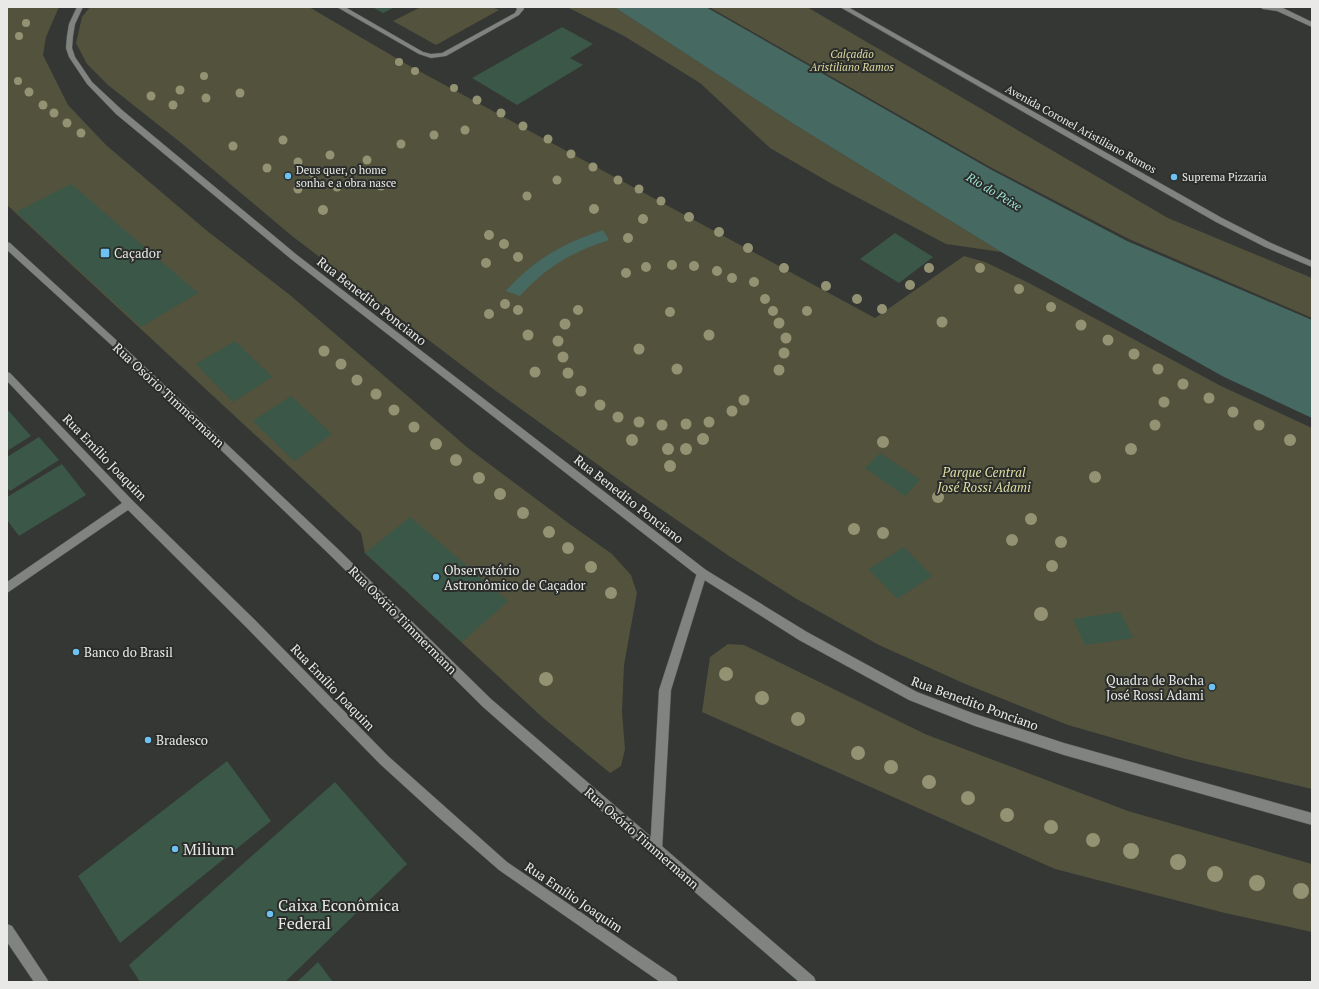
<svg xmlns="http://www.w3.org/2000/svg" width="1319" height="989" font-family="'PT Serif',serif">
  <rect width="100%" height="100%" fill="#343734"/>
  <!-- green -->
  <g fill="#53523d">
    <path d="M7,7h52l-13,30 -3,18 25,50 38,40 100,85 84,65 178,153 103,77 41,29 19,21 6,18 -13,72 -2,47 3,37 -4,17 -11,7 -68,-56 -177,-164 -4,-20 -354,-328z"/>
    <path d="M90,7h219l99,58 467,253 89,-62 21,6 44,21 192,103 91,42v361l-126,-30 -118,-34 -105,-42 -84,-38 -84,-47 -66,-42 -103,-71 -137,-99 -197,-150 -112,-94 -72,-57 -21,-21 -11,-21 6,-26z"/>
    <path d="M421,7h71l7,3 -63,35 -43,-24z"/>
    <path d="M567,7h47l178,116 209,129 -55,-8 -114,-60 -62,-36 -70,-65 -76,-47z"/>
    <path d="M709,7h98l361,211 144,60v40l-183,-79 -137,-71z"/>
    <path d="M728,644l16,1 181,89 203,77 184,53v68l-87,-19 -170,-44 -353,-157 8,-55z"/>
  </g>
  <!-- water -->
  <g fill="#466962">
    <path d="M614,7h92l284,162 137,72 185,79v98l-88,-41 -223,-125 -209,-129z"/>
    <path d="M603,230l6,10c-36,11 -64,28 -89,56l-14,-5c27,-31 58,-48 97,-61z"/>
  </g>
  <!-- building -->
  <g fill="#3a5747">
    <path d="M372,7h23l-12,6z"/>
    <path d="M562,27l31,17 -23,14 13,7 -66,40 -45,-27z"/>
    <path d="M71,184l127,109 -57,34 -125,-115z"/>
    <path d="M895,233l38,24 -34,26 -39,-24z"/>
    <path d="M235,341l37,36 -39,25 -37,-38z"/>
    <path d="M291,396l41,38 -38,27 -41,-40z"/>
    <path d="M7,409l24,27 -24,15z"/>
    <path d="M39,437l20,23 -49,31 -3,-3v-31z"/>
    <path d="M880,453l40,27 -15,16 -40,-28z"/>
    <path d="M62,464l24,31 -67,41 -12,-16v-23z"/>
    <path d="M410,517l98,84 -46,41 -97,-89z"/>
    <path d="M904,547l28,29 -35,23 -28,-30z"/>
    <path d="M1120,612l13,26 -48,7 -12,-26z"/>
    <path d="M227,761l44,60 -151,122 -42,-67z"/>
    <path d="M335,782l72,82 -122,118h-145l-11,-17z"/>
    <path d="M318,962l15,20h-36z"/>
  </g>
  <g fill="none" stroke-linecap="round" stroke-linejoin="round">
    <defs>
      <g id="minor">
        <path d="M337,7h8l78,45 8,2 11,-1 73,-40 2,-4 -1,-2h7l1,2 -5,6 -73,41 -15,2 -12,-4z"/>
        <path d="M1260,7l23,1 29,14v5l-35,-16 -14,-2z"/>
        <path d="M702,568l4,2 1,3 -36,117 -9,161 -2,4 -4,2 -4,-2 -2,-4 9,-161 38,-117 1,-3z"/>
      </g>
      <g id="tertiary">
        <path d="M840,7h8l374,211 49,25 41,18v6l-47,-20 -49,-25z"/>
        <path d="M7,372l3,1 123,128 122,119 133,136 119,106 169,115 2,5h-18l-161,-112 -62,-54 -57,-52 -133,-136 -119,-118 -121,83v-11l115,-79 -115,-122z"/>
      </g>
      <g id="secondary">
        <path d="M77,7h6l-8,17 -2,12 -1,12 3,9 17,25 30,28 175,145 409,315 101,62 110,60 58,22 89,29 248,70v12l-248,-70 -89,-29 -66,-26 -110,-60 -101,-64 -407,-317 -175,-145 -29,-30 -18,-27 -3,-9 1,-12 2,-12z"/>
        <path d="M7,242l3,1 115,105 214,202 152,149 323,278 2,5h-17l-147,-127 -169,-148 -152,-151 -212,-204 -112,-102z"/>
        <path d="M7,924l5,2 37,56h-15l-27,-40z"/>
      </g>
    </defs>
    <!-- minor casing -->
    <use href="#minor" stroke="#515451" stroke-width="1"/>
    <!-- tertiary casing -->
    <use href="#tertiary" stroke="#515451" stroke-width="1"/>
    <!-- secondary casing -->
    <use href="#secondary" stroke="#515451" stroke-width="1"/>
    <!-- minor -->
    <use href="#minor" fill="#80837f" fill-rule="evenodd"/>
    <!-- tertiary -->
    <use href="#tertiary" fill="#80837f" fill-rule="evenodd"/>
    <!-- secondary -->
    <use href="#secondary" fill="#80837f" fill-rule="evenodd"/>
  </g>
  <!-- trees -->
  <g fill="#939272">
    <circle cx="26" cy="23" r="4"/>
    <circle cx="19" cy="36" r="4"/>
    <circle cx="399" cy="62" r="4"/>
    <circle cx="415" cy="71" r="4"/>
    <circle cx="204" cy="76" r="4"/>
    <circle cx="18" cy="81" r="4"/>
    <circle cx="454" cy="88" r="4"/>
    <circle cx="180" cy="90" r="4.5"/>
    <circle cx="29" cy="92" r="4.5"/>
    <circle cx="240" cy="93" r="4.5"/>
    <circle cx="151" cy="96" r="4.5"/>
    <circle cx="206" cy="98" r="4.5"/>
    <circle cx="477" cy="100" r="4.5"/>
    <circle cx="43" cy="105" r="4.5"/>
    <circle cx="173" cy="105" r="4.5"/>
    <circle cx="54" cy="113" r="4.5"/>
    <circle cx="501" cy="113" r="4.5"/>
    <circle cx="67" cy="123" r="4.5"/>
    <circle cx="523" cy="126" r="4.5"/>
    <circle cx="465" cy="130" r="4.5"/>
    <circle cx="81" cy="133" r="4.5"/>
    <circle cx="434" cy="135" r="4.5"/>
    <circle cx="548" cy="139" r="4.5"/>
    <circle cx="283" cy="140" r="4.5"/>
    <circle cx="401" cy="144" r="4.5"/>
    <circle cx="233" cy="146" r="4.5"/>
    <circle cx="571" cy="154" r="4.5"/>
    <circle cx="330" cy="155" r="4.5"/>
    <circle cx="367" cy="160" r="4.5"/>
    <circle cx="298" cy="162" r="4.5"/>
    <circle cx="593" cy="167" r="4.5"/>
    <circle cx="267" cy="168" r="4.5"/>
    <circle cx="313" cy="173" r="4.5"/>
    <circle cx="557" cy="180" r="4.5"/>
    <circle cx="618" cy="180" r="4.5"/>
    <circle cx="381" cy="186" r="4.5"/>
    <circle cx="337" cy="187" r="4.5"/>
    <circle cx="298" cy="189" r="4.5"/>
    <circle cx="639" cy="189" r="4.5"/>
    <circle cx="527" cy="196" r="4.5"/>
    <circle cx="661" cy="201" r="4.5"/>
    <circle cx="594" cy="209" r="5"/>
    <circle cx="323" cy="210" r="5"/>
    <circle cx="689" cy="217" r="5"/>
    <circle cx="643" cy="219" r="5"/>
    <circle cx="719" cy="232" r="5"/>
    <circle cx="489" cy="235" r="5"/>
    <circle cx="628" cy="238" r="5"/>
    <circle cx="504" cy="244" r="5"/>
    <circle cx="748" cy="248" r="5"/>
    <circle cx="518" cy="257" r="5"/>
    <circle cx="486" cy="263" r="5"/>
    <circle cx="672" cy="265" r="5"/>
    <circle cx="694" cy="266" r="5"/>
    <circle cx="646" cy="267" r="5"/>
    <circle cx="784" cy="268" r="5"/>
    <circle cx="929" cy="268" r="5"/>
    <circle cx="980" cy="268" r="5"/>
    <circle cx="717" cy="271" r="5"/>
    <circle cx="626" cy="273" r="5"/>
    <circle cx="732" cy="278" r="5"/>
    <circle cx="754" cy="282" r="5"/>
    <circle cx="910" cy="285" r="5"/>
    <circle cx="826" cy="286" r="5"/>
    <circle cx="1019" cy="289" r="5"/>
    <circle cx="765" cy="299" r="5"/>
    <circle cx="857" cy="299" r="5"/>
    <circle cx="505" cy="304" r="5"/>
    <circle cx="1051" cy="307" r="5"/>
    <circle cx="882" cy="309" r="5"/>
    <circle cx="518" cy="310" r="5"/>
    <circle cx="578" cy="310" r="5"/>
    <circle cx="773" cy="311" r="5"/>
    <circle cx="807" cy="311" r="5"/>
    <circle cx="670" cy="312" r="5"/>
    <circle cx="489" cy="314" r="5"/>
    <circle cx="942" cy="322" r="5.5"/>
    <circle cx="779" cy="323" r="5.5"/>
    <circle cx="565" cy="324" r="5.5"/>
    <circle cx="1081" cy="325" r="5.5"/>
    <circle cx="528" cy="335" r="5.5"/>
    <circle cx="709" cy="335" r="5.5"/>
    <circle cx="786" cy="338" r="5.5"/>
    <circle cx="1108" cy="340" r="5.5"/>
    <circle cx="558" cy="341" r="5.5"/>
    <circle cx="639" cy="349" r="5.5"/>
    <circle cx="324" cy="351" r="5.5"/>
    <circle cx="784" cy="353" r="5.5"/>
    <circle cx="1134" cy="354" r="5.5"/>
    <circle cx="563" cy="357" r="5.5"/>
    <circle cx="341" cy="364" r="5.5"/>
    <circle cx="677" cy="369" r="5.5"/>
    <circle cx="1158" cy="369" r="5.5"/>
    <circle cx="779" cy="370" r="5.5"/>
    <circle cx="535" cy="372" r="5.5"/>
    <circle cx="568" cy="373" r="5.5"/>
    <circle cx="357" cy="380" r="5.5"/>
    <circle cx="1183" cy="384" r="5.5"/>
    <circle cx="581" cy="391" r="5.5"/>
    <circle cx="376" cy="394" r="5.5"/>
    <circle cx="1209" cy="398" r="5.5"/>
    <circle cx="744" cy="400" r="5.5"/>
    <circle cx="1164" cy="402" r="5.5"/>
    <circle cx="600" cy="405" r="5.5"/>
    <circle cx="394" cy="410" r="5.5"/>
    <circle cx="732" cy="411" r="5.5"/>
    <circle cx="1233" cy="412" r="5.5"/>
    <circle cx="618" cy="417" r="5.5"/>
    <circle cx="639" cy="422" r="5.5"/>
    <circle cx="709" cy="422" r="5.5"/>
    <circle cx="686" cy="424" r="5.5"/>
    <circle cx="662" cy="425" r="5.5"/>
    <circle cx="1155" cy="425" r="5.5"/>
    <circle cx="1259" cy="425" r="5.5"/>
    <circle cx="414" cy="427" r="5.5"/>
    <circle cx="703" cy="439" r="6"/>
    <circle cx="632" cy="440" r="6"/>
    <circle cx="1290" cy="440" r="6"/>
    <circle cx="883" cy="442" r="6"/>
    <circle cx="436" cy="444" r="6"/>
    <circle cx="668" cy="449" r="6"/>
    <circle cx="686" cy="449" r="6"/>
    <circle cx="1131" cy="449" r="6"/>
    <circle cx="456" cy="460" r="6"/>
    <circle cx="670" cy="466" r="6"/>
    <circle cx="1095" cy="477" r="6"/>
    <circle cx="479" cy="478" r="6"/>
    <circle cx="500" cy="494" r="6"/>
    <circle cx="938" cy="497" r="6"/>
    <circle cx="523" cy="513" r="6"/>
    <circle cx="1031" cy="519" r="6"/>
    <circle cx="854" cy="529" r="6"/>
    <circle cx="549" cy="532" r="6"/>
    <circle cx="883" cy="533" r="6"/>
    <circle cx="1012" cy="540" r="6"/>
    <circle cx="1061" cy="542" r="6"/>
    <circle cx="568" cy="548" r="6"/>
    <circle cx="1052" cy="566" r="6"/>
    <circle cx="591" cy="567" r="6"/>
    <circle cx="611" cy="593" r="6"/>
    <circle cx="1041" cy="614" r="7"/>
    <circle cx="726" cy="674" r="7"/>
    <circle cx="546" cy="679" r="7"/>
    <circle cx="762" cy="698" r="7"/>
    <circle cx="798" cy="719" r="7"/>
    <circle cx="858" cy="753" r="7"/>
    <circle cx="891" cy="767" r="7"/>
    <circle cx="929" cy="782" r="7"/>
    <circle cx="968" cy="798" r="7"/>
    <circle cx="1007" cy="815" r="7"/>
    <circle cx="1051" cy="827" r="7"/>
    <circle cx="1093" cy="840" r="7"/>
    <circle cx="1131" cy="851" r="8"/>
    <circle cx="1178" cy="862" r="8"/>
    <circle cx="1215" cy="874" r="8"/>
    <circle cx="1257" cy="883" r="8"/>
    <circle cx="1301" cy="891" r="8"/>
  </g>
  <!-- markers -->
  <g fill="#6dc2f3" stroke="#2a2d2a" stroke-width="1.5">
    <circle cx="288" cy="176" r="4"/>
    <circle cx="1174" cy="177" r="4"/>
    <rect x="100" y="248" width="10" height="10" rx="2"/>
    <circle cx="436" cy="577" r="4"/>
    <circle cx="76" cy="652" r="4"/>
    <circle cx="1212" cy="687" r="4"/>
    <circle cx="148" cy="740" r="4"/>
    <circle cx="175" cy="849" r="4"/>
    <circle cx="270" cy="914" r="4"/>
  </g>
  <g text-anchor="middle" stroke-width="4" stroke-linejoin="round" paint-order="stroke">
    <!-- far-park labels -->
    <g font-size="11" font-style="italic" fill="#e0dca4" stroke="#2a2d2a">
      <text x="852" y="58">Calçadão<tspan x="852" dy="13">Aristiliano Ramos</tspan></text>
    </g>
    <!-- far-street labels -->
    <g font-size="11" fill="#e9eae8" stroke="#2a2d2a">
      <text transform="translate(1081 129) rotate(29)" y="4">Avenida Coronel Aristiliano Ramos</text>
    </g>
    <!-- far-poi labels -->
    <g font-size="11" fill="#e9eae8" stroke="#2a2d2a" text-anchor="start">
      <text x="296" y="174">Deus quer, o home<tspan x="296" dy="13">sonha e a obra nasce</tspan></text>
      <text x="1182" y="181">Suprema Pizzaria</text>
    </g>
    <!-- far-water labels -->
    <g font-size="12" font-style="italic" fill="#9de3d3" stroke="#2a2d2a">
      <text transform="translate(994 192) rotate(31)" y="4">Rio do Peixe</text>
    </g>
    <!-- poi labels -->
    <g font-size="13" fill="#e9eae8" stroke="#2a2d2a" text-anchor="start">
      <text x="114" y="258">Caçador</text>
      <text x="444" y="575">Observatório<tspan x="444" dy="15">Astronômico de Caçador</tspan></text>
      <text x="84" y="657">Banco do Brasil</text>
      <text x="1204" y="685" text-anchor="end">Quadra de Bocha<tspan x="1204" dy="15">José Rossi Adami</tspan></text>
      <text x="156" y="745">Bradesco</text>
    </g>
    <!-- street labels -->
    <g font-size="13" fill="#e9eae8" stroke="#2a2d2a">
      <text transform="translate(372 301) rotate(38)" y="5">Rua Benedito Ponciano</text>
      <text transform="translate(169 395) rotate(43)" y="5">Rua Osório Timmermann</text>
      <text transform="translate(105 457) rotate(46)" y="5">Rua Emílio Joaquim</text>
      <text transform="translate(629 499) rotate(38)" y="5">Rua Benedito Ponciano</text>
      <text transform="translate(403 620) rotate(45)" y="5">Rua Osório Timmermann</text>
      <text transform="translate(333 687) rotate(46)" y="5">Rua Emílio Joaquim</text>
      <text transform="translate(975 703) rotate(20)" y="5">Rua Benedito Ponciano</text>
      <text transform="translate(642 838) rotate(41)" y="5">Rua Osório Timmermann</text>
      <text transform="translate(574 897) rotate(34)" y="5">Rua Emílio Joaquim</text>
    </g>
    <!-- park labels -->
    <g font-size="13" font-style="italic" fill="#e0dca4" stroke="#2a2d2a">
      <text x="984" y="477">Parque Central<tspan x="984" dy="15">José Rossi Adami</tspan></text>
    </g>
    <!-- near-poi labels -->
    <g font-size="16" fill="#e9eae8" stroke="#2a2d2a" text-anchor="start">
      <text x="183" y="855">Milium</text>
      <text x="278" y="911">Caixa Econômica<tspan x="278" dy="18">Federal</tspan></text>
    </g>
  </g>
  <!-- border -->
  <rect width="1319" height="989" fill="none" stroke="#e9eae8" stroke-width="16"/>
</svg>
